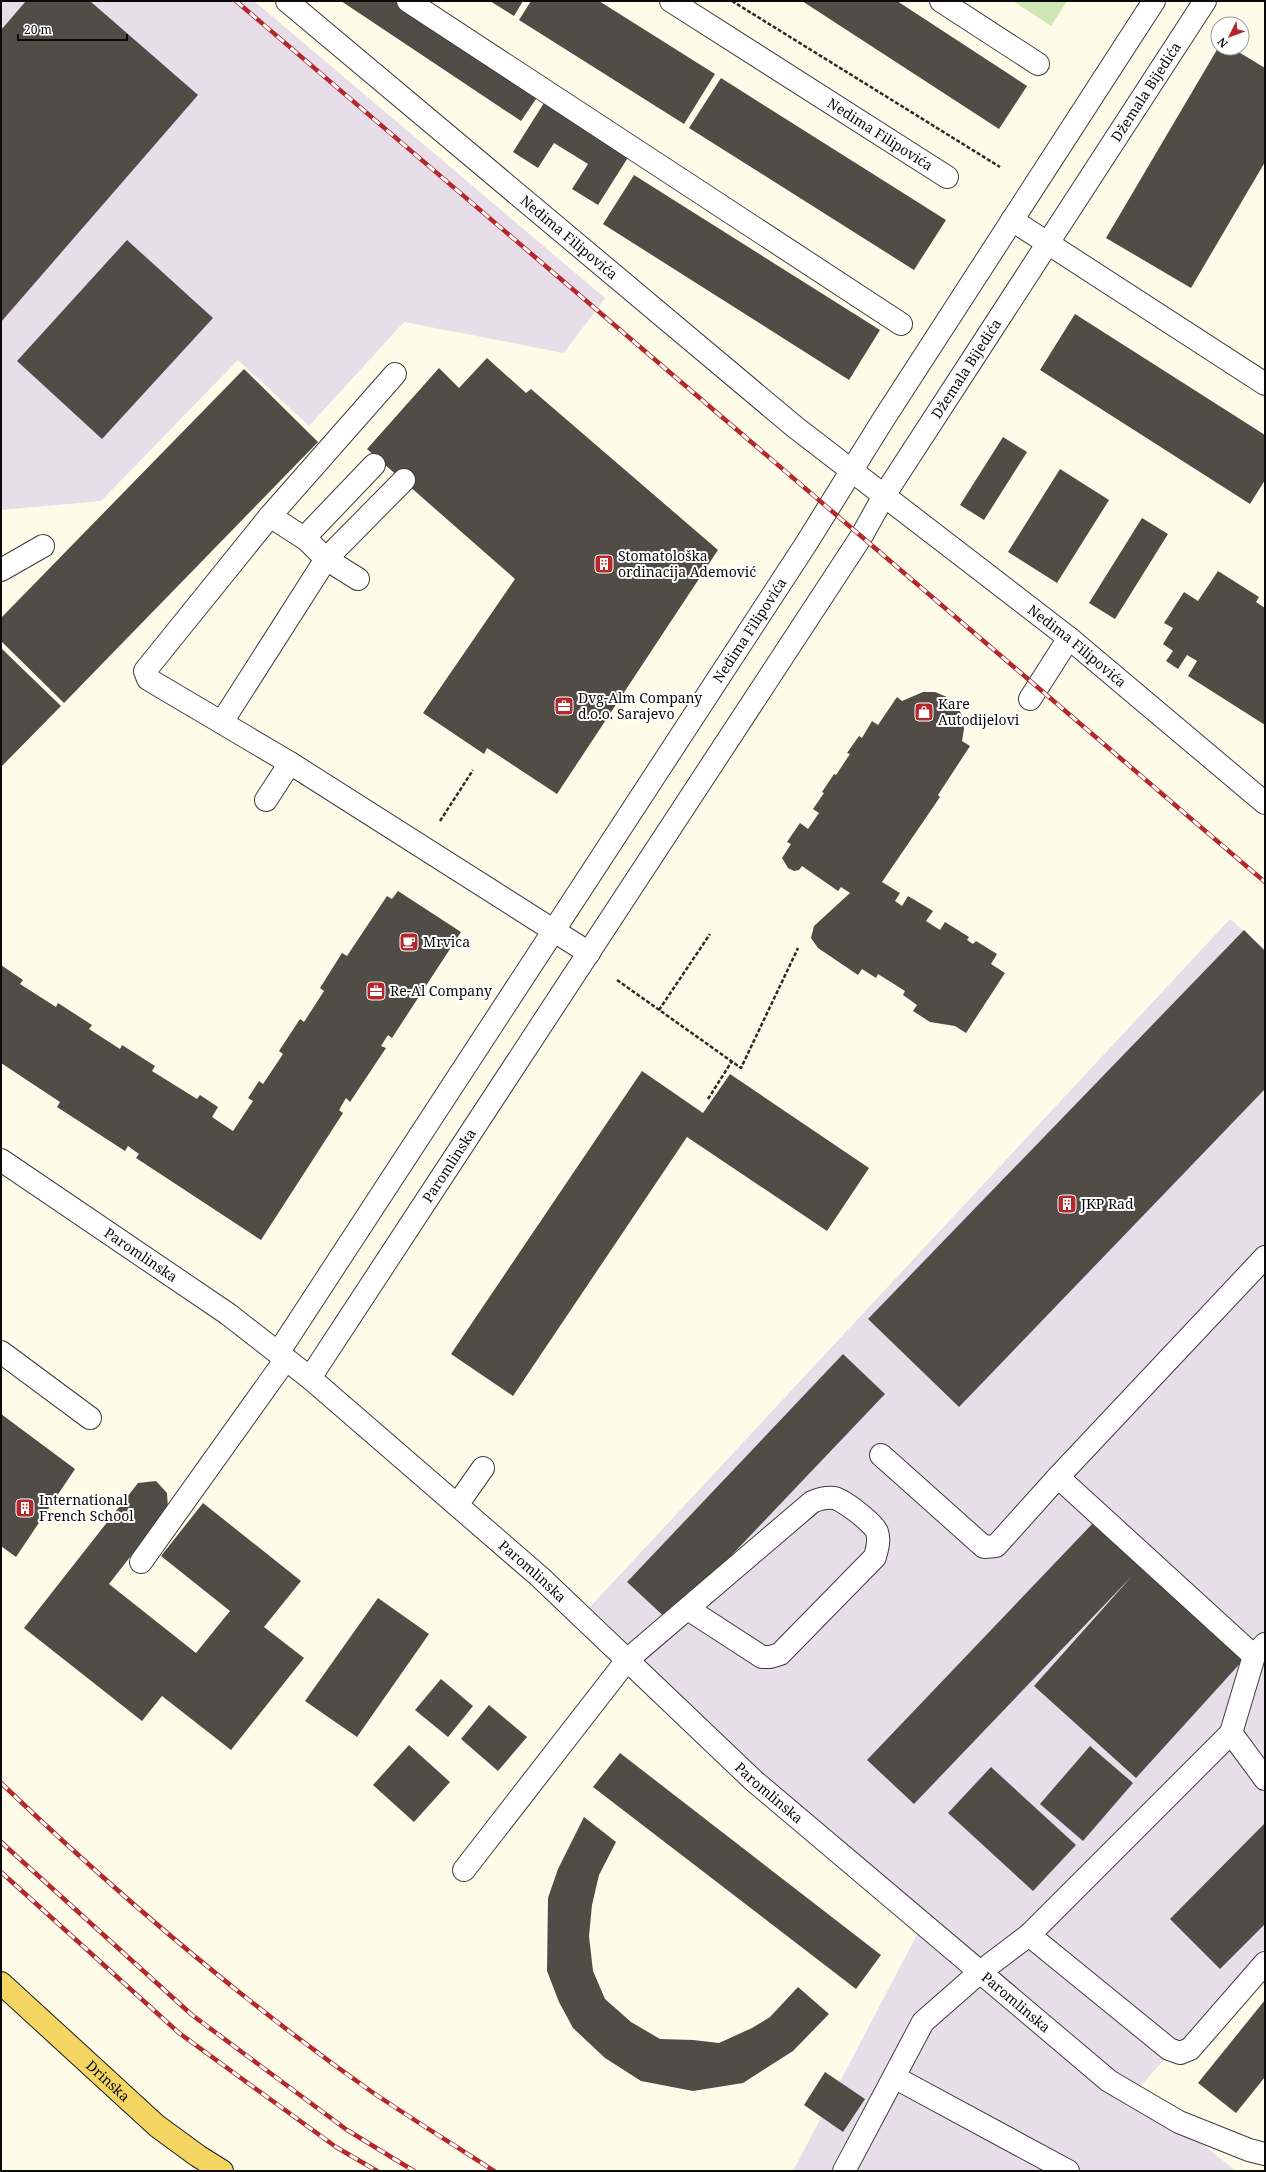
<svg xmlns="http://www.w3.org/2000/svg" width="1266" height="2172" font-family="'Noto Serif',serif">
  <rect width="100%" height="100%" fill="#fefbe8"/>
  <!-- industrial -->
  <g fill="#e8dee9">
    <path d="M1,1h253l351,297 -41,55 -160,-31 -95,104 -71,-66 -137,141 -100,9z"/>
    <path d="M1230,919l35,30v999l-129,143 100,80h-443l127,-242 -330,-322z"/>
  </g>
  <!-- green -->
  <path fill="#cde6b4" d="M1013,1h54l-16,25z"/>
  <!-- building -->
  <g fill="#524c47">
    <path d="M26,1h64l108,94 -197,227v-292z"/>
    <path d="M341,1h54l143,95 -17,25z"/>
    <path d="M490,1h33l-9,15z"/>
    <path d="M531,1h68l116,73 -31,50 -165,-104z"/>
    <path d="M802,1h95l130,85 -28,43z"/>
    <path d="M1218,48h14l33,20v94l-74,126 -85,-50z"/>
    <path d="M721,78l225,142 -32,50 -225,-142z"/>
    <path d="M544,103l85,53 -31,49 -26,-16 16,-25 -34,-21 -16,25 -25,-16z"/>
    <path d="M634,175l246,155 -31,50 -246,-156z"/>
    <path d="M127,240l86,78 -111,121 -85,-78z"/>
    <path d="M1075,314l190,121v45l-15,24 -210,-134z"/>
    <path d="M487,358l39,35 5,-4 187,161 -161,244 -70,-46 -3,6 -61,-41 92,-134 -148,-130 72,-81 20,20z"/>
    <path d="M244,369l74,73 -254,261 -63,-62v-23z"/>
    <path d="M1003,437l24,15 -43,68 -24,-15z"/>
    <path d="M1060,469l49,31 -52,83 -49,-31z"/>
    <path d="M1142,518l26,16 -53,85 -26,-16z"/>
    <path d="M1218,571l41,26 -3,5 9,6v117l-77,-49 9,-15 -10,-6 -9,14 -12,-8 7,-10 -10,-7 10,-16 -9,-5 20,-31 14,9z"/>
    <path d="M1,648l60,58 -60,61z"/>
    <path d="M923,692h12l12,5 11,10 5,11 1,11 -2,12 8,5 -32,49 2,2 -58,85 18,11 -5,8 7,5 6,-10 25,15 -7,10 14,9 5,-8 24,15 -2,3 6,4 3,-3 21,13 -6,10 14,9 -39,60 -11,-7 -25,-4 -17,-11 4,-6 -14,-10 2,-4 -27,-17 -2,4 -14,-9 -4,6 -40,-27 -7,-10 3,-12 36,-33 -9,-6 -3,4 -36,-25 -3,4 -5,1 -6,-3 -6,-10 9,-14 -4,-2 13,-19 8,6 11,-16 -6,-4 11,-16 -2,-1 12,-18 2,1 14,-21 -3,-1 12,-17 3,2 10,-17 6,4 19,-28 5,4z"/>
    <path d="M398,891l63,41 -69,106 -4,-3 -7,11 5,2 -36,54 -4,-4 -7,12 4,3 -82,127 -125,-82 3,-4 -11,-8 -3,5 -68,-44 3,-5 -59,-39v-98l22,15 -3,4 36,23 2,-4 34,22 -3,4 31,20 2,-4 33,21 -3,5 45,28 3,-4 18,12 -6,10 21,14 20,-30 -5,-3 11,-17 4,3 20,-30 -4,-3 21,-32 4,3 20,-31 -4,-3 22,-35 5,3 40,-60 5,3z"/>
    <path d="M1244,930l21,21v138l-306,318 -91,-88z"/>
    <path d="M642,1071l61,42 27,-39 139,94 -42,63 -140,-94 -174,259 -62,-42z"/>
    <path d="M843,1354l42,40 -216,227 -42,-39z"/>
    <path d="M1,1414l74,55 -59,88 -15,-11z"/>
    <path d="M156,1481l11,12 1,15 -59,76 87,69 34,-42 -69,-55 42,-53 98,78 -37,46 40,31 -73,92 -69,-54 -20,25 -118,-93 114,-145z"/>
    <path d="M1095,1521l150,137 -109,120 -102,-92 98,-110 -218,228 -47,-44z"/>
    <path d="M378,1598l51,36 -72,103 -52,-36z"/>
    <path d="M441,1679l32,27 -25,31 -33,-27z"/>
    <path d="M489,1705l38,32 -29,34 -37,-32z"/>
    <path d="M409,1745l41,37 -36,40 -41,-37z"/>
    <path d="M1090,1746l43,37 -50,58 -43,-37z"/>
    <path d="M620,1753l261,202 -25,34 -263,-202z"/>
    <path d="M991,1767l85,78 -43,46 -85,-78z"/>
    <path d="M584,1817l32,25 -17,33 -7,30 -3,31 4,35 12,28 26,23 29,17 33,1 26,3 33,-15 18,-11 28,-30 31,27 -36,37 -50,32 -50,8 -52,-10 -36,-23 -32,-30 -14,-26 -12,-31 1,-73 10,-29z"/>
    <path d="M1265,1823v101l-45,45 -50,-50z"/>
    <path d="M1265,2000v77l-29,36 -38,-30z"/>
    <path d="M825,2072l40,27 -22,33 -39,-27z"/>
  </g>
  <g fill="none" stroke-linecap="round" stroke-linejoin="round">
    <defs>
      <g id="minor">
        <path id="s1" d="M287,1l508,426 274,211 196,165"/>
        <path d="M408,1l493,323"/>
        <path id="s2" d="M671,1l276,176"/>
        <path d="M941,1l97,63"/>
        <path d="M1012,220l253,164"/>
        <path d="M270,516l125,-142"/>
        <path d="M307,540l-37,-24 -125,155 3,8 142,84 299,190"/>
        <path d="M1,570l42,-24"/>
        <path d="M358,579l-32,-20 -19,-19 2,-7 65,-68"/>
        <path d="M1030,699l39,-61"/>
        <path d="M222,722l104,-163 78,-79"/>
        <path d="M266,800l24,-37"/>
        <path id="s3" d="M1,1160l227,154 82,64 230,199 213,203 356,301 70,41 70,28 16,4"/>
        <path d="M1,1352l89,66"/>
        <path id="s4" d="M278,1353l528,-809 77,-124 271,-419"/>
        <path id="s5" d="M310,1378l551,-841 24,-43 320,-493"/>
        <path d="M881,1455l103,92 12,-1 62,-69 207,-220"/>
        <path d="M1058,1477l196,179"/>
        <path d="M457,1505l26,-37"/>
        <path d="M141,1562l145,-203"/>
        <path d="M1231,1733l34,46"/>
        <path d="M464,1870l163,-210 185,-158c7,-3 14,-5 22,-4 8,1 41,26 43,34 3,9 0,17 -2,25l-95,97 -10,3h-8l-74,-48"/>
        <path d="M1029,1935l140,114 11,4 10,-4 75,-86"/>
        <path d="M894,2077l174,94"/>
        <path d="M844,2171l79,-149 57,-50 49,-37 202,-202 23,-77 11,-12"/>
      </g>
      <g id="major">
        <path id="s6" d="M1,1983l156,143 41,30 24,15"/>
      </g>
    </defs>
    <!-- minor casing -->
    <use href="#minor" stroke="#3d3d3d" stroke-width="24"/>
    <!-- major casing -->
    <use href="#major" stroke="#1b1b1b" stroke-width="24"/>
    <!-- path -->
    <g stroke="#2c2c2c" stroke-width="2.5" stroke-dasharray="4 2" stroke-linecap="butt">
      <path d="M732,1l268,166"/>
      <path d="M440,821l33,-51"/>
      <path d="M617,980l124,88 57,-120"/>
      <path d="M659,1010l51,-76"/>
      <path d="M708,1099l24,-38"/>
    </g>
    <!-- minor -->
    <use href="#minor" stroke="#fff" stroke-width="22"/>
    <!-- major -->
    <use href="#major" stroke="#f4d562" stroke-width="22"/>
    <defs>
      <g id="rail">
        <path d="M236,1l1029,881"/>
        <path d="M1,1783c116,111 239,216 371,309 40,27 82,53 122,79"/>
        <path d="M1,1842l191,173 155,115 67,41"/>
        <path d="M1,1872l178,161 157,114 41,24"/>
      </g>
    </defs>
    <!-- rail casing -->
    <use href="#rail" stroke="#b4282b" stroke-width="4.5"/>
    <!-- rail -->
    <use href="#rail" stroke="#fff" stroke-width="3" stroke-dasharray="9" stroke-linecap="butt"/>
  </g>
  <!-- icons -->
  <defs>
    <symbol id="building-square" viewBox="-11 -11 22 22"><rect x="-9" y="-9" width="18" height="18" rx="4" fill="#b4282b" stroke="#fff"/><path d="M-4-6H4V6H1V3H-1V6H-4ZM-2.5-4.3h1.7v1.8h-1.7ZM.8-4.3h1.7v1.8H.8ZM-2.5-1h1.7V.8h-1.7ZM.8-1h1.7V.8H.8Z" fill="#fff"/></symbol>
    <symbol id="office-square" viewBox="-11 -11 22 22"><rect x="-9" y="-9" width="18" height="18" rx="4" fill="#b4282b" stroke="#fff"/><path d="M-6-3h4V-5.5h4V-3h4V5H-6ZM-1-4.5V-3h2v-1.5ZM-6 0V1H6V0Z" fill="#fff"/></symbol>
    <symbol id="shop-square" viewBox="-11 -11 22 22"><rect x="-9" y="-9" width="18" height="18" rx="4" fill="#b4282b" stroke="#fff"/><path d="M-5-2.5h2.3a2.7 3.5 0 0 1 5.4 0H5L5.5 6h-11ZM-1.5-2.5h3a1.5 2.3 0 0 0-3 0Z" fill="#fff"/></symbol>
    <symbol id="cafe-square" viewBox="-11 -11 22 22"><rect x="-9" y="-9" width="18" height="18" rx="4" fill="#b4282b" stroke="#fff"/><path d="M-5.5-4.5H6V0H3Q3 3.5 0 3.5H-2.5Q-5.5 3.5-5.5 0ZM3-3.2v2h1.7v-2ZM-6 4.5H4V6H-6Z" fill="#fff"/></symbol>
  </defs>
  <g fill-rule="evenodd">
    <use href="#building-square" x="593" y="553" width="22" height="22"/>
    <use href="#office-square" x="553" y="695" width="22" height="22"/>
    <use href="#shop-square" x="913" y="701" width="22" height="22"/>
    <use href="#cafe-square" x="398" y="931" width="22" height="22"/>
    <use href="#office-square" x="365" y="980" width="22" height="22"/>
    <use href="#building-square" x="1056" y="1193" width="22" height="22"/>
    <use href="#building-square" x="14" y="1497" width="22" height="22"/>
  </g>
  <g text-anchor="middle" stroke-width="4" stroke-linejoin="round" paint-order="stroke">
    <!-- street labels -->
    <g font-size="14" fill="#0a0a0a" stroke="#fff">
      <text dy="5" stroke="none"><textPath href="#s5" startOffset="1534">Džemala Bijedića</textPath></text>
      <text dy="5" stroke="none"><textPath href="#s2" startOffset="248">Nedima Filipovića</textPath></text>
      <text dy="5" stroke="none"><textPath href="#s1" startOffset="368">Nedima Filipovića</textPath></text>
      <text dy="5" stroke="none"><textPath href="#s5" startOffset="1204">Džemala Bijedića</textPath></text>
      <text dy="5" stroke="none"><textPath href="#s4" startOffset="863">Nedima Filipovića</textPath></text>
      <text dy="5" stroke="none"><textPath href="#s1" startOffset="1020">Nedima Filipovića</textPath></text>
      <text dy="5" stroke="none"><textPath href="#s5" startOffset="254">Paromlinska</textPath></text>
      <text dy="5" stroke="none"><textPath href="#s3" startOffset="169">Paromlinska</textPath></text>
      <text dy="5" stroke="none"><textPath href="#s3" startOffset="673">Paromlinska</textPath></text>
      <text dy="5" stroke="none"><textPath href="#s3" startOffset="997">Paromlinska</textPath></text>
      <text dy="5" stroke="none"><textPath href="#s3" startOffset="1321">Paromlinska</textPath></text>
      <text dy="5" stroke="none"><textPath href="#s6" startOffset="145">Drinska</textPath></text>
    </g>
    <!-- poi labels -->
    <g font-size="14" fill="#0a0a0a" stroke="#fff" text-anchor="start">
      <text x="618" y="561">Stomatološka<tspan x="618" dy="16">ordinacija Ademović</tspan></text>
      <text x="578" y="703">Dvg-Alm Company<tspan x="578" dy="16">d.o.o. Sarajevo</tspan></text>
      <text x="938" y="709">Kare<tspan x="938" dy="16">Autodijelovi</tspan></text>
      <text x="423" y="947">Mrvica</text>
      <text x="390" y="996">Re-Al Company</text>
      <text x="1081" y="1209">JKP Rad</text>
      <text x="39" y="1505">International<tspan x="39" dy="16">French School</tspan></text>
    </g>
  </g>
  <!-- border -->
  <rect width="1266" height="2172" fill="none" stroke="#0a0a0a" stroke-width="4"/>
  <!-- north arrow -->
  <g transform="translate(1230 36) rotate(228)"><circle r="19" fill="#ffffff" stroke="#9d9d9d"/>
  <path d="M0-3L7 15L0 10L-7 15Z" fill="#b4282b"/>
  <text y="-6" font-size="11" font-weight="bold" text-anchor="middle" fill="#0a0a0a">N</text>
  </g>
  <!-- scale -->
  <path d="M18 34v6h109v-6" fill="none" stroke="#0a0a0a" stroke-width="2"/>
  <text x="24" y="34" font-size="12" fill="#0a0a0a" stroke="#ffffff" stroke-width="3" paint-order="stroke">20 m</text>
</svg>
